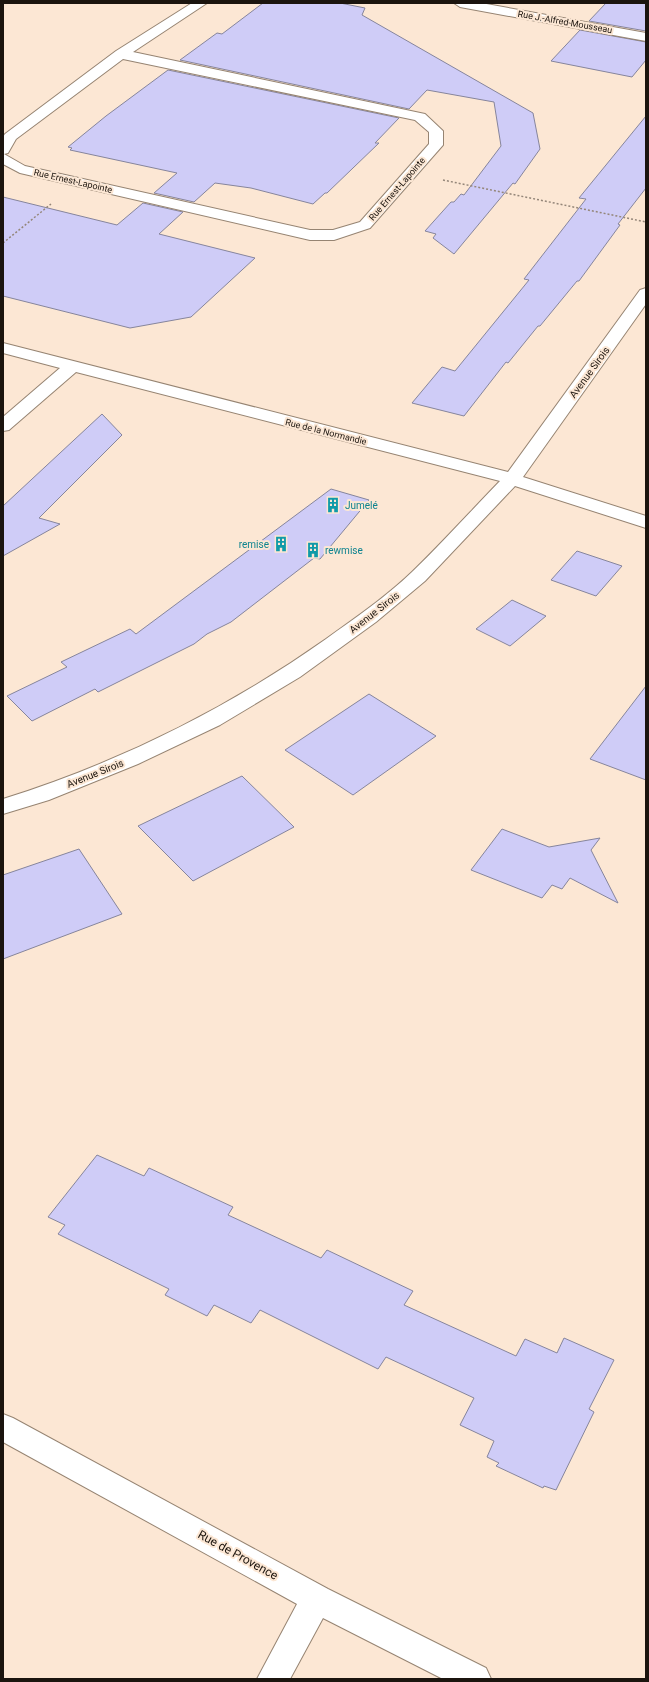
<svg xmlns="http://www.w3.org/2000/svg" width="649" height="1682" font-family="Roboto,sans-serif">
  <rect width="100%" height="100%" fill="#fce7d4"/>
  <!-- building -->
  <g fill="#cfccf7" stroke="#86859c">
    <path d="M263,3h77l25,5 -3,7 171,98 7,36 -25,35 -2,-1 -59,71 -21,-16 3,-4 -11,-3 26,-29h3l7,-8 3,1 37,-49 -7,-44 -67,-12 -18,19 -229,-49 37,-27 5,1z"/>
    <path d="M606,3h40v28l-57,-10z"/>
    <path d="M580,30l66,12v18l-14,17 -81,-16z"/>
    <path d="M168,70l231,48 -24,25h4l-52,50h-2l-12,11 -62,-16 -36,-5 -21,19 -40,-9 23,-20 -107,-23 2,-2 -4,-1 38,-31z"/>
    <path d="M646,116v72l-28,36 2,1 -41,56h-2l-37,45h-2l-30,37 -2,-1 -42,54 -52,-13 30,-36 13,4 74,-91 -5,-1 62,-80 -7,-1z"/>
    <path d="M3,197l114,28 26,-22 40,9 -24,22 96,24 -64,59 -61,11 -127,-32z"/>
    <path d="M102,414l20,21 -83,83 21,6 -57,32v-50z"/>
    <path d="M331,489l38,11 -49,59 -6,-1 -83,64 -24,12 -13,10 -96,48 -3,-3 -63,32 -25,-25 60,-29 -6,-5 69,-33 6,5z"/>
    <path d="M577,551l45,15 -26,30 -45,-16z"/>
    <path d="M512,600l34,16 -36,30 -34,-17z"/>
    <path d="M646,686v94l-56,-21z"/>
    <path d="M369,694l67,42 -83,59 -68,-45z"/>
    <path d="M242,776l52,51 -101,54 -55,-55z"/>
    <path d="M502,829l47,18 51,-9 -9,12 27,53 -48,-25 -8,11 -10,-4 -10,13 -71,-28z"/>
    <path d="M79,849l43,65 -119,45v-84z"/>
    <path d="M97,1155l47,21 5,-8 84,39 -5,8 93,43 6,-8 86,41 -9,14 112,51 9,-17 32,14 7,-15 50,22 -25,49 5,3 -38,78 -12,-4 -1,2 -47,-22 3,-3 -12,-6 7,-16 -34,-16 14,-27 -88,-41 -8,12 -118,-59 -9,13 -37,-18 -7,11 -42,-21 4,-6 -111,-55 7,-9 -17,-8z"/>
  </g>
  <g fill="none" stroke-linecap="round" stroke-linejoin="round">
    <defs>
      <g id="minor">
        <path d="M192,3h15l-74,49 292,62 18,17v14l-73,83 -36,12h-24l-290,-67 -17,-9v-27l2,-3 111,-83zM123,59l292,61 14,12v12l-69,78 -27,8h-23l-285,-64 -21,-12 4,-1 8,-14z"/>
        <path d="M454,3h27l165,30v8l-186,-34z"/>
        <path d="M646,288v16l-123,173 123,39v12l-131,-42 -90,95 -49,41 -76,55 -80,48 -82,39 -89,36 -46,14v-15c115,-36 224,-90 323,-160 29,-21 60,-42 86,-67 30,-29 58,-60 88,-91l-424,-109 -67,58 -6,1v-14l57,-49 -57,-15v-10l505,129 132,-182z"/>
        <path d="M3,1414l10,4 315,171 158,79 5,11h-48l-120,-61 -33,61h-33l40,-75 -294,-162z"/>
      </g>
    </defs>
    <!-- minor casing -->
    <use href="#minor" stroke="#968472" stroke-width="2"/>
    <!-- path -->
    <g stroke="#948679" stroke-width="1.5" stroke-dasharray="2 2" stroke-linecap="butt">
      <path d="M443,180l203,42"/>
      <path d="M3,243l48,-39"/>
    </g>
    <!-- minor -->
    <use href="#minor" fill="#fff" fill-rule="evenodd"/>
  </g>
  <!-- icons -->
  <defs>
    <symbol id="building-bare" viewBox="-9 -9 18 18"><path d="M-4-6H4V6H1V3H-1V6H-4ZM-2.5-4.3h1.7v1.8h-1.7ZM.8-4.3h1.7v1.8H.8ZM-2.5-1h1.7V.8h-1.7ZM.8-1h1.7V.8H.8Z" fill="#0f9aa8" stroke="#fce7d4" stroke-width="2.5" paint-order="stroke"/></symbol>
  </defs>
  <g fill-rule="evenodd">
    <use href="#building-bare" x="322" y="494" width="22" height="22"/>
    <use href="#building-bare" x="270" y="533" width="22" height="22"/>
    <use href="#building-bare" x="302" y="539" width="22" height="22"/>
  </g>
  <g text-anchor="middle" stroke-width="4" stroke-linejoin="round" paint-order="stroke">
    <!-- far-street labels -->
    <g font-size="9" fill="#1b140e" stroke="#fce7d4">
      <text transform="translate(565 22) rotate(10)" y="3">Rue J.-Alfred-Mousseau</text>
      <text transform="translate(73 181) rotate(13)" y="3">Rue Ernest-Lapointe</text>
      <text transform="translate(397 189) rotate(-49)" y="3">Rue Ernest-Lapointe</text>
      <text transform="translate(326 432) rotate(14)" y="3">Rue de la Normandie</text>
    </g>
    <!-- street labels -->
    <g font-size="10" fill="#1b140e" stroke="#fce7d4">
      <text transform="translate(589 372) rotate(-54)" y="4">Avenue Sirois</text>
      <text transform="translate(374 612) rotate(-38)" y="4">Avenue Sirois</text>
      <text transform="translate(95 773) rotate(-22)" y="4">Avenue Sirois</text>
    </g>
    <!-- culture labels -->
    <g font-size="10" fill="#0d838f" stroke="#fce7d4" text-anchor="start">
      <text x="345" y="509">Jumelé</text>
      <text x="269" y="548" text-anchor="end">remise</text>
      <text x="325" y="554">rewmise</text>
    </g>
    <!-- near-street labels -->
    <g font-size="12" fill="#1b140e" stroke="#fce7d4">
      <text transform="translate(238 1555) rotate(29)" y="4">Rue de Provence</text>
    </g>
  </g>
  <!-- border -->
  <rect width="649" height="1682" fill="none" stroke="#1b140e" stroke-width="8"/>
</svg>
